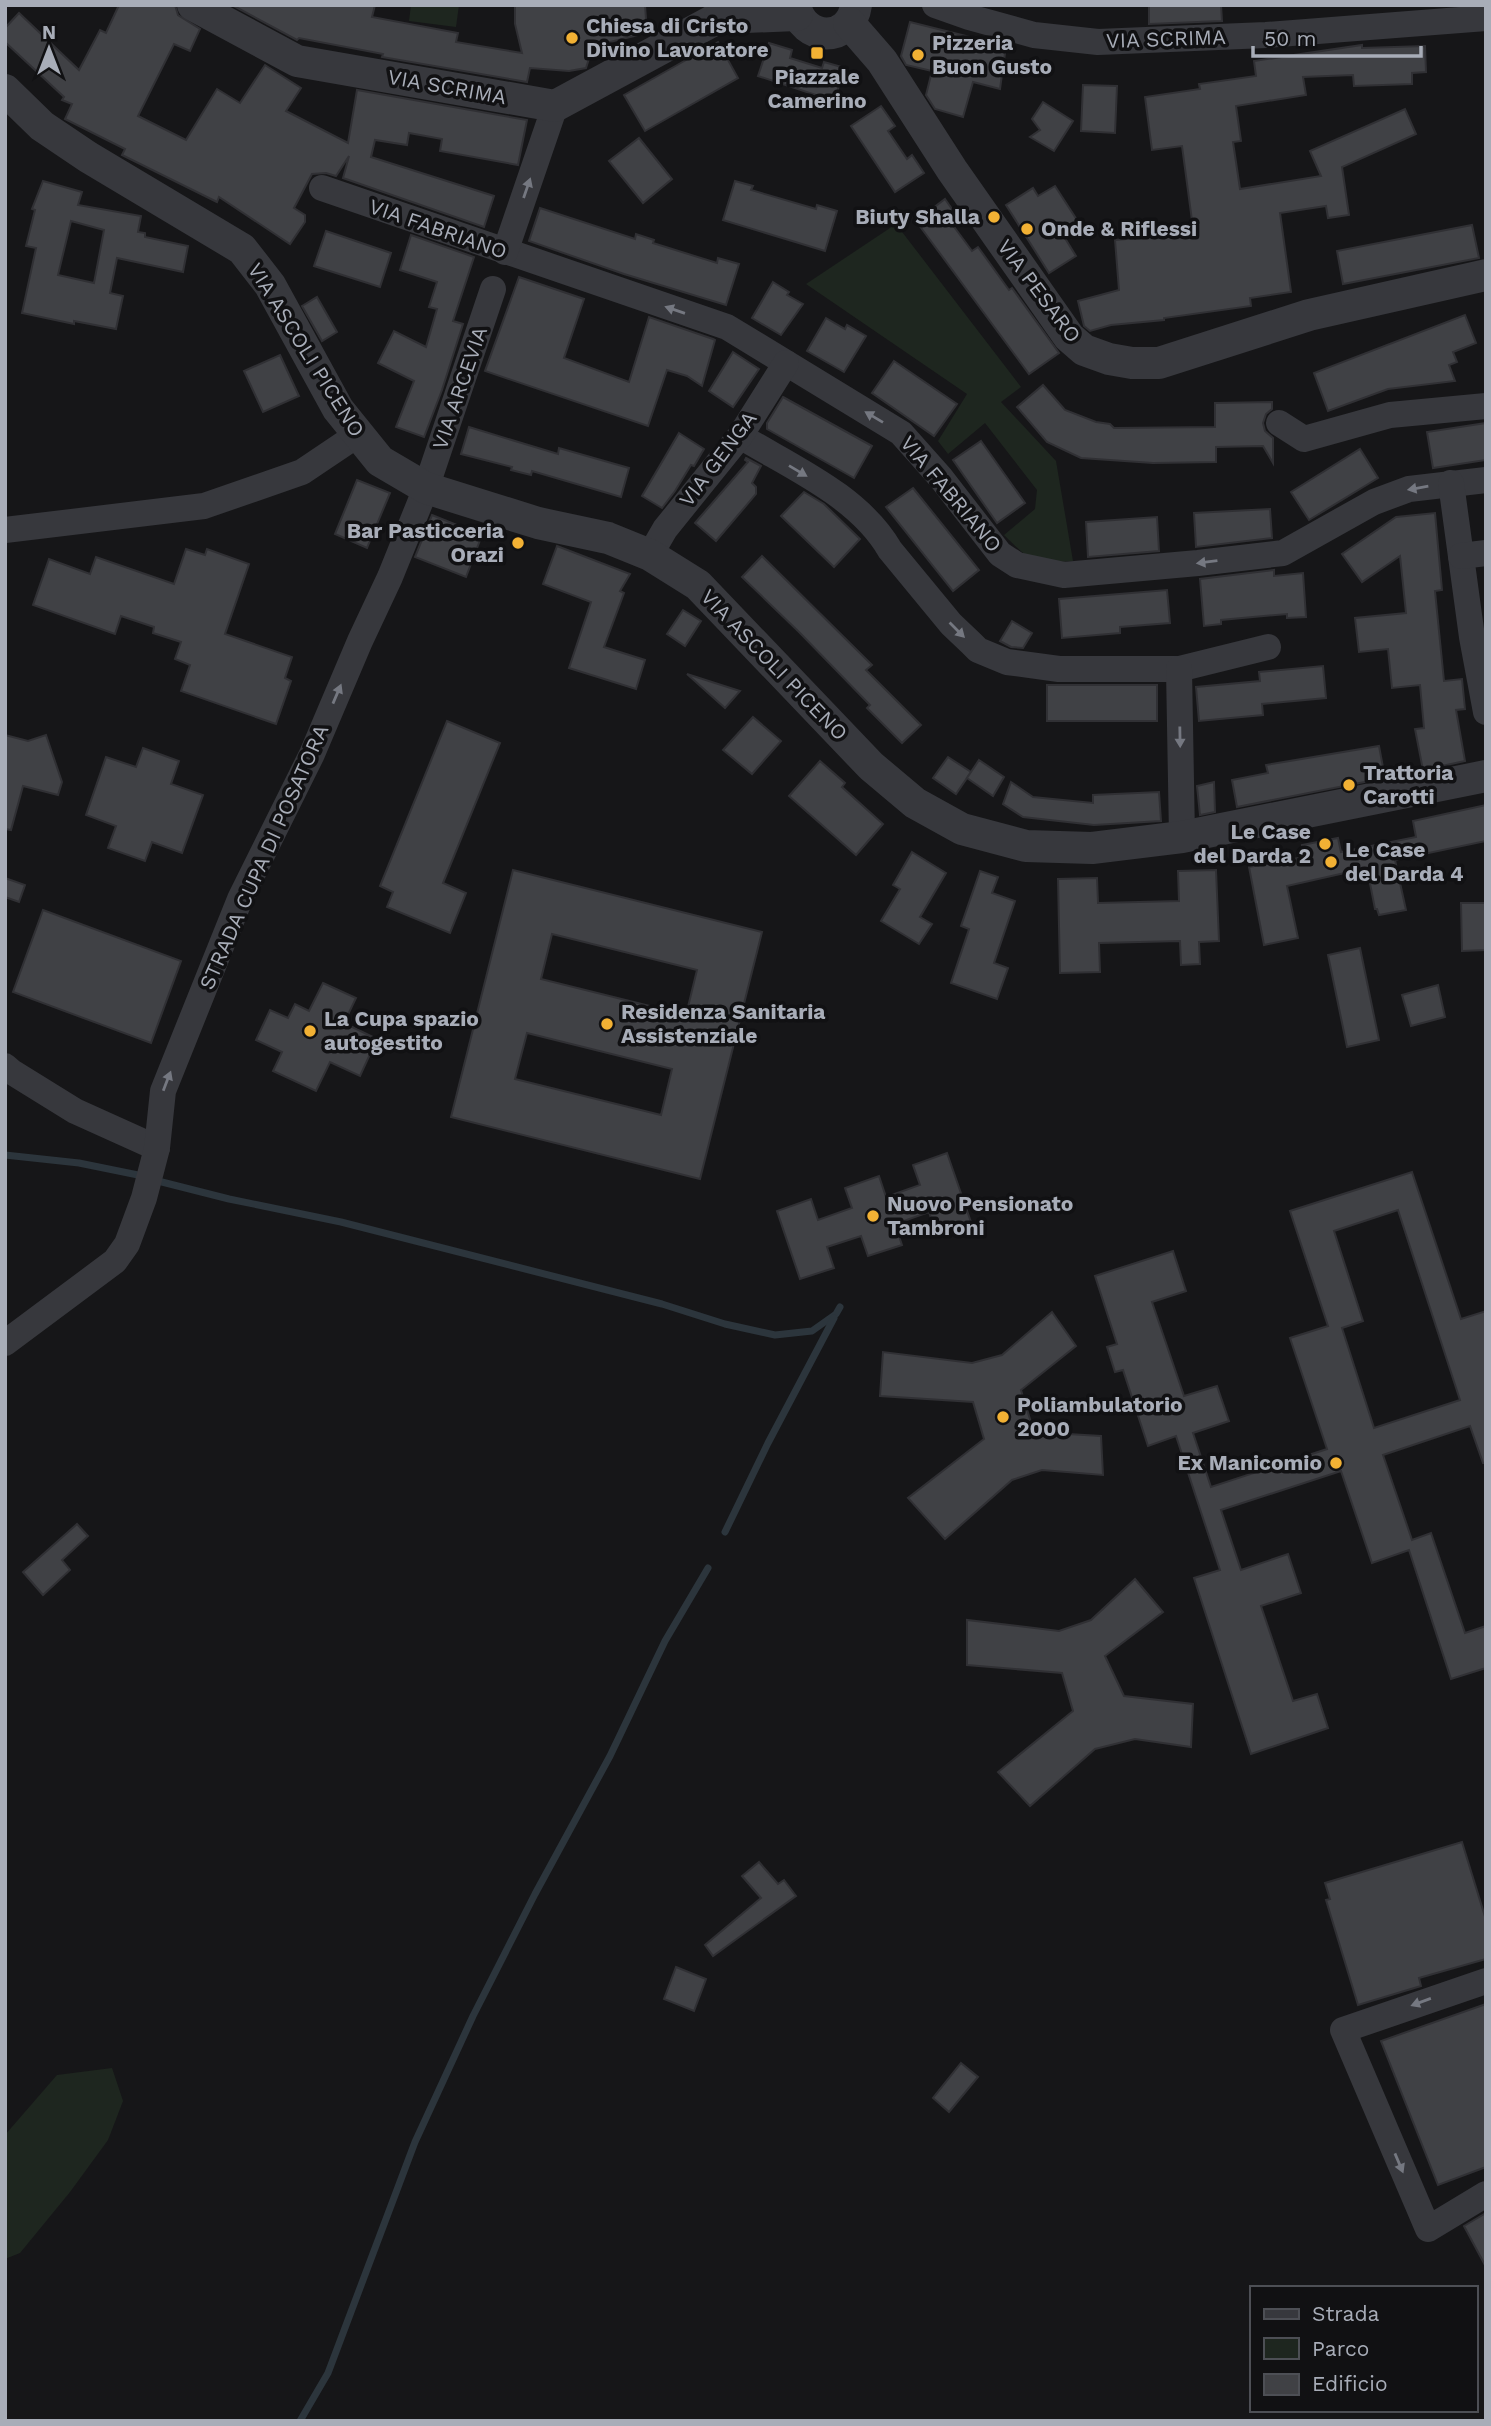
<svg xmlns="http://www.w3.org/2000/svg" width="1491" height="2426" font-family="'Work Sans',sans-serif">
  <rect width="100%" height="100%" fill="#161618"/>
  <!-- green -->
  <g fill="#1e261f">
    <path d="M411,5h48l-3,22 -47,-6z"/>
    <path d="M896,224l125,163 -20,15 55,59 17,100c-42,3 -40,2 -69,-26l31,-26 2,-19 -52,-67 -37,31 -10,-13 29,-47 -161,-110z"/>
    <path d="M112,2068l11,33 -15,39 -38,52 -50,61 -15,6v-124l52,-60z"/>
  </g>
  <g fill="none" stroke-linecap="round" stroke-linejoin="round">
    <!-- stream -->
    <g stroke="#2c353c" stroke-width="7">
      <path d="M5,1155l74,8 64,13"/>
      <path d="M154,1180l75,19 112,23 321,82 63,20 50,11 37,-4 24,-17 4,-7"/>
      <path d="M725,1532l43,-89 66,-125"/>
      <path d="M300,2421l28,-48 87,-231 58,-126 62,-122 75,-138 55,-115 43,-73"/>
    </g>
  </g>
  <!-- building -->
  <g fill="#404145" stroke="#303034" stroke-width="2" fill-rule="evenodd">
    <path d="M119,5h56l3,10 22,14 -10,22 -16,-7 -36,72 48,24 31,-51 23,14 25,-38 36,23 -15,23 62,32 9,-53 170,30 -9,45 -78,-14 2,-12 -33,-6 -2,12 -32,-5 -4,17 123,39 -10,31 -141,-49 6,-22 -13,20 -10,-3 -14,1 -18,34 11,7v7l-15,22 -71,-47 -2,5 -95,-47 3,-6 -60,-30 7,-15 -10,-4 2,-3 -59,-55v-14l14,-15 60,57 21,-40 6,3z"/>
    <path d="M232,5h143l-3,12 86,16 -2,9 66,11 -7,-29v-19h130l2,28 -54,13 -7,22 -17,3 -39,-3 -3,14 -145,-25 1,-3 -84,-16 -2,2z"/>
    <path d="M1149,5h72l1,16 -73,3z"/>
    <path d="M910,22l96,24 -6,43 -27,-7 -10,35 -28,-8 -9,-14 6,-24 -26,-6 -5,-9z"/>
    <path d="M718,42l20,36 -93,53 -21,-36z"/>
    <path d="M769,43l23,7 -2,8 32,10 2,-6 21,6 -11,33 -76,-25z"/>
    <path d="M1362,45v3l63,-2 1,26 -14,1v11l-58,2 -1,-11 -50,2 3,18 -70,11 5,35 -8,1 7,47 81,-13 -11,-25 95,-42 11,25 -74,33 7,48 -21,3 -2,-12 -46,7 11,79 -41,6 1,8 -87,12v2l-53,5 -21,6 -6,-5 -6,-25 41,-11 -4,-50 70,-6 -1,-5 9,-1 -11,-82 -30,4 -7,-53 55,-8 -1,-5 57,-8 -2,-15z"/>
    <path d="M1083,85l34,1 -2,47 -34,-2z"/>
    <path d="M1043,102l30,19 -19,30 -24,-14 10,-7 -8,-11z"/>
    <path d="M881,106l14,20 -7,5 19,28 5,-4 12,18 -29,19 -44,-66z"/>
    <path d="M639,138l33,41 -29,24 -34,-42z"/>
    <path d="M43,181l39,11 -4,13 63,11 -3,16 7,1v4l43,9 -5,26 -66,-14 -7,35 13,3 -7,33 -42,-8v3l-52,-11 14,-65 -10,-2 9,-36 -3,-1zM71,221l33,9 -10,53 -36,-8z"/>
    <path d="M735,181l18,5 -2,4 65,19 1,-4 20,6 -12,40 -102,-31z"/>
    <path d="M1055,186l22,34 -17,10 16,26 -27,17 -43,-68 27,-17 5,8z"/>
    <path d="M945,199l14,20 -7,5 20,27 6,-4 31,43 3,-2 47,65 -30,21 -113,-153z"/>
    <path d="M540,208l95,31 1,-5 18,6 -1,3 64,20 1,-5 21,6 -13,41 -102,-31 -95,-33z"/>
    <path d="M1472,225l7,33 -136,26 -6,-33z"/>
    <path d="M326,231l65,22 -11,34 -66,-21z"/>
    <path d="M411,235l63,22 -21,64 10,3 -21,66 -18,47 -28,-10 18,-46 -36,-18 16,-32 32,16 11,-38 -8,-2 8,-25 -37,-12z"/>
    <path d="M519,277l65,22 -20,59 65,24 20,-65 64,22 2,1 -13,46 -15,-10 -20,-6 -19,56 -163,-55z"/>
    <path d="M773,282l16,10 -2,3 16,9 -22,31 -29,-17z"/>
    <path d="M317,297l20,35 -15,9 -20,-35z"/>
    <path d="M1465,315l11,28 -23,9 4,10 -8,3 6,16 -67,8 -60,22 -14,-38z"/>
    <path d="M826,318l19,11 2,-4 19,11 -22,36 -37,-21z"/>
    <path d="M733,352l26,17 -26,38 -24,-16z"/>
    <path d="M280,355l19,41 -36,16 -19,-41z"/>
    <path d="M894,361l63,43 -23,32 -62,-43z"/>
    <path d="M1043,385l22,25 31,12 14,2 4,4 101,-1v-24l57,-1v7l-6,5 -3,9 2,8 8,7v25l-10,-17 -47,1v15l-63,1 -72,-5 -34,-16 -30,-35z"/>
    <path d="M783,397l89,49 -18,32 -87,-49v-6z"/>
    <path d="M1486,423v37l-53,8 -6,-36z"/>
    <path d="M469,427l89,27 1,-6 70,20 -8,29 -89,-26 -1,4 -20,-5 1,-3 -51,-13z"/>
    <path d="M679,433l25,16 -10,17 -3,-1 -16,26 -13,17 -20,-12z"/>
    <path d="M981,441l44,62 -28,20 -44,-63z"/>
    <path d="M1360,449l18,29 -69,42 -18,-28z"/>
    <path d="M746,458l15,8 -9,17 4,4v7l-40,47 -21,-18 53,-61 -3,-2z"/>
    <path d="M357,480l33,13 -23,55 -32,-14z"/>
    <path d="M913,488l66,82 -26,21 -67,-84z"/>
    <path d="M804,492l20,12 36,35 -26,28 -53,-51z"/>
    <path d="M1270,509l2,29 -76,9 -2,-34z"/>
    <path d="M1435,513l7,77 -7,1 9,90 18,-2 3,30 -9,1 9,51 -42,9 -8,-41 9,-1 -4,-43 -28,3 -4,-39 -29,3 -4,-34 51,-5 -6,-57 -38,26 -20,-28 54,-37z"/>
    <path d="M432,515l50,20 -16,42 -51,-20z"/>
    <path d="M1157,517l2,34 -71,6 -2,-35z"/>
    <path d="M557,546l73,28 -10,17 4,2 -20,54 41,13 -9,29 -67,-21 22,-66 -48,-18z"/>
    <path d="M186,549l19,6 2,-6 42,15 -24,70 67,23 -7,21 6,3 -15,43 -95,-33 9,-26 -15,-6 6,-17 -28,-9 1,-6 -33,-11 -6,18 -82,-29 16,-46 41,15 6,-17 78,27z"/>
    <path d="M762,556l110,109 -6,5 55,55 -19,18 -35,-35 3,-3 -71,-73 -57,-55z"/>
    <path d="M1274,570v6l29,-3 3,44 -19,1v-4l-66,6v4l-17,2 -4,-47z"/>
    <path d="M1167,590l3,33 -50,4v6l-58,5 -3,-39z"/>
    <path d="M683,610l18,11 -16,25 -18,-12z"/>
    <path d="M1012,621l20,12 -9,15 -12,-1 -11,-6z"/>
    <path d="M1323,666l3,32 -64,6 1,11 -64,6 -3,-34 64,-6 -1,-9z"/>
    <path d="M687,674l53,17 -15,17z"/>
    <rect x="1047" y="685" width="110" height="36"/>
    <path d="M753,717l28,24 -29,33 -29,-24z"/>
    <path d="M447,721l53,22 -57,140 23,10 -16,40 -63,-26 6,-15 -13,-6z"/>
    <path d="M5,735l23,6 18,-6 16,47 -4,13 -35,-9 -12,44 -6,-1z"/>
    <path d="M1379,746l6,32 -148,29 -5,-27 36,-7 -2,-8z"/>
    <path d="M143,748l36,13 -8,23 32,11 -21,58 -30,-11 -7,19 -37,-13 8,-22 -30,-11 20,-58 30,10z"/>
    <path d="M948,757l23,15 -15,22 -23,-16z"/>
    <path d="M979,760l25,17 -11,19 -26,-18z"/>
    <path d="M820,761l25,22 -3,4 41,37 -27,31 -67,-59z"/>
    <path d="M1011,782l22,15 60,6v-8l66,-3 2,29 -67,4 -71,-8 -20,-13z"/>
    <path d="M1214,782l1,30 -15,3 -3,-29z"/>
    <path d="M1486,805v36l-91,19 11,50 -27,5 -2,-6h-2l-8,-41 -80,18 11,52 -34,7 -15,-78 55,-10 -2,-12 36,-7 3,14 75,-15 -3,-16z"/>
    <path d="M912,852l34,21 -26,44 12,7 -13,20 -38,-23 19,-32 -7,-4z"/>
    <path d="M513,870l249,62 -62,247 -249,-62zM552,934l145,36 -11,45 -145,-36zM527,1033l145,36 -11,46 -146,-36z"/>
    <path d="M1216,870l3,71 -20,1 1,22 -19,1 -1,-24 -81,2 1,29 -40,1 -2,-94 39,-1 1,25 81,-2 -1,-30z"/>
    <path d="M980,871l18,6 -6,16 23,8 -21,62 14,5 -11,31 -46,-16 18,-54 -8,-3z"/>
    <path d="M5,878l20,7 -6,17 -14,-5z"/>
    <path d="M1461,903h25v47l-24,1z"/>
    <path d="M43,910l138,51 -30,82 -138,-51z"/>
    <path d="M1360,948l19,92 -32,7 -19,-92z"/>
    <path d="M323,983l33,15 -12,25 33,16 -17,37 -30,-14 -14,29 -43,-20 9,-19 -26,-12 14,-30 18,8 7,-14 14,7z"/>
    <path d="M1438,985l7,32 -34,9 -9,-31z"/>
    <path d="M947,1153l24,69 -35,11 -7,-21 -34,12 7,21 -34,11 -7,-20 -34,11 7,21 -34,11 -23,-68 34,-12 7,21 34,-12 -7,-20 34,-12 7,21 34,-12 -7,-20z"/>
    <path d="M1412,1172l49,147 25,-8v152h-3l-13,-37 -87,29 29,85 19,-7 34,100 21,-7v42l-35,11 -42,-129 -37,13 -31,-92 -120,39 20,60 47,-16 13,39 -40,13 32,95 24,-7 11,34 -77,26 -57,-176 26,-8 -44,-134 -28,10 -25,-76 -8,2 -8,-25 10,-3 -22,-68 78,-25 13,40 -34,11 32,94 33,-10 12,35 -36,12 18,54 116,-38 -37,-111 38,-12 -38,-115zM1398,1210l62,190 -86,28 -32,-100 21,-7 -29,-90z"/>
    <path d="M1052,1312l24,34 -55,44 13,42 67,4 2,39 -61,-5 -30,10 -67,59 -37,-41 76,-59 -11,-37 -93,-6 3,-44 89,11 30,-8z"/>
    <path d="M77,1524l11,12 -26,24 8,10 -27,25 -20,-23z"/>
    <path d="M1135,1579l28,33 -58,44 19,40 69,8 -2,43 -56,-8 -40,10 -65,57 -32,-34 75,-61 -11,-38 -95,-8v-45l92,11 32,-11z"/>
    <path d="M1462,1842l24,78v39l-67,19 2,8 -63,19 -32,-105 4,-1 -5,-16z"/>
    <path d="M759,1862l19,22 6,-4 12,16 -83,60 -8,-11 56,-47 -19,-22z"/>
    <path d="M676,1967l30,12 -12,32 -30,-12z"/>
    <path d="M1486,2004v163l-48,18 -57,-144z"/>
    <path d="M961,2063l17,14 -29,35 -16,-14z"/>
    <path d="M1486,2213v54l-22,-41z"/>
  </g>
  <g fill="none" stroke-linecap="round" stroke-linejoin="round">
    <!-- minor -->
    <g stroke="#37383d" stroke-width="26">
      <path d="M935,5l34,12 65,18 64,7 168,-7 220,-17"/>
      <path d="M322,188l405,139 174,106 40,45 59,76 17,11 47,10 134,-12 85,-10 91,-51 35,-13 77,-9"/>
      <path d="M505,252l50,-146"/>
      <path d="M1279,423l25,16 86,-24 96,-9"/>
      <path d="M740,436c51,31 119,60 150,114l61,74 20,19 7,7 29,12 52,7h120l89,-22"/>
      <path d="M1451,483l21,154 14,75"/>
      <path d="M5,530l199,-24 98,-34 55,-37"/>
      <path d="M650,555l15,-26 75,-93 46,-73"/>
      <path d="M1461,556l25,-3"/>
      <path d="M1179,669l3,168"/>
      <path d="M5,1066l7,6 63,39 82,37"/>
      <path d="M5,1343l110,-82 12,-17 17,-46 13,-50 6,-57 77,-192 72,-145 48,-113 30,-64 36,-89 67,-199"/>
      <path d="M1486,1981l-143,49 85,199 58,-35"/>
    </g>
    <!-- tertiary -->
    <g stroke="#37383d" stroke-width="32">
      <path d="M193,5l104,56 258,45 187,-101"/>
      <path d="M795,5c8,38 56,38 61,0"/>
      <path d="M720,18l77,-3"/>
      <path d="M849,23l33,38 70,109 117,167 15,13 25,9 23,4h27l150,-48 177,-40"/>
      <path d="M5,90l37,36 46,31 154,92 28,36 68,124 42,52 46,27 112,35 70,15 42,17 48,30 173,181 44,37 47,26 64,17 66,2 90,-11 304,-61"/>
    </g>
  </g>
  <!-- one-way arrows -->
  <defs><path id="oneway-solid" d="M-6-.8H1V-3.2L6.5 0L1 3.2V.8H-6Z" transform="scale(1.75)"/></defs>
  <g fill="#757881">
    <use href="#oneway-solid" transform="translate(527 188) rotate(-71)"/>
    <use href="#oneway-solid" transform="translate(675 310) rotate(-161)"/>
    <use href="#oneway-solid" transform="translate(874 417) rotate(-149)"/>
    <use href="#oneway-solid" transform="translate(798 471) rotate(31)"/>
    <use href="#oneway-solid" transform="translate(1418 488) rotate(170)"/>
    <use href="#oneway-solid" transform="translate(1207 562) rotate(173)"/>
    <use href="#oneway-solid" transform="translate(957 630) rotate(45)"/>
    <use href="#oneway-solid" transform="translate(337 694) rotate(-67)"/>
    <use href="#oneway-solid" transform="translate(1180 737) rotate(89)"/>
    <use href="#oneway-solid" transform="translate(167 1081) rotate(-69)"/>
    <use href="#oneway-solid" transform="translate(1421 2002) rotate(160)"/>
    <use href="#oneway-solid" transform="translate(1399 2163) rotate(67)"/>
  </g>
  <!-- markers -->
  <g fill="#f2b134" stroke="#111113" stroke-width="2.5">
    <circle cx="572" cy="38" r="7"/>
    <rect x="810" y="46" width="14" height="14" rx="3.5"/>
    <circle cx="918" cy="55" r="7"/>
    <circle cx="994" cy="217" r="7"/>
    <circle cx="1027" cy="229" r="7"/>
    <circle cx="518" cy="543" r="7"/>
    <circle cx="1349" cy="785" r="7"/>
    <circle cx="1325" cy="844" r="7"/>
    <circle cx="1331" cy="862" r="7"/>
    <circle cx="607" cy="1024" r="7"/>
    <circle cx="310" cy="1031" r="7"/>
    <circle cx="873" cy="1216" r="7"/>
    <circle cx="1003" cy="1417" r="7"/>
    <circle cx="1336" cy="1463" r="7"/>
  </g>
  <g text-anchor="middle" stroke-width="7" stroke-linejoin="round" paint-order="stroke">
    <!-- poi labels -->
    <g font-size="21" font-weight="bold" fill="#a8adb8" stroke="#111113" text-anchor="start">
      <text x="586" y="33">Chiesa di Cristo<tspan x="586" dy="24">Divino Lavoratore</tspan></text>
      <text x="932" y="50">Pizzeria<tspan x="932" dy="24">Buon Gusto</tspan></text>
      <text x="817" y="84" text-anchor="middle">Piazzale<tspan x="817" dy="24">Camerino</tspan></text>
      <text x="980" y="224" text-anchor="end">Biuty Shalla</text>
      <text x="1041" y="236">Onde &amp; Riflessi</text>
      <text x="504" y="538" text-anchor="end">Bar Pasticceria<tspan x="504" dy="24">Orazi</tspan></text>
      <text x="1363" y="780">Trattoria<tspan x="1363" dy="24">Carotti</tspan></text>
      <text x="1311" y="839" text-anchor="end">Le Case<tspan x="1311" dy="24">del Darda 2</tspan></text>
      <text x="1345" y="857">Le Case<tspan x="1345" dy="24">del Darda 4</tspan></text>
      <text x="621" y="1019">Residenza Sanitaria<tspan x="621" dy="24">Assistenziale</tspan></text>
      <text x="324" y="1026">La Cupa spazio<tspan x="324" dy="24">autogestito</tspan></text>
      <text x="887" y="1211">Nuovo Pensionato<tspan x="887" dy="24">Tambroni</tspan></text>
      <text x="1017" y="1412">Poliambulatorio<tspan x="1017" dy="24">2000</tspan></text>
      <text x="1322" y="1470" text-anchor="end">Ex Manicomio</text>
    </g>
    <!-- street labels -->
    <g font-size="21" fill="#a8adb8" stroke="#111113">
      <text transform="translate(1166 39) rotate(-2)" y="7">VIA SCRIMA</text>
      <text transform="translate(447 87) rotate(10)" y="7">VIA SCRIMA</text>
      <text transform="translate(438 229) rotate(19)" y="7">VIA FABRIANO</text>
      <text transform="translate(1039 291) rotate(53)" y="7">VIA PESARO</text>
      <text transform="translate(306 350) rotate(58)" y="7">VIA ASCOLI PICENO</text>
      <text transform="translate(460 388) rotate(-71)" y="7">VIA ARCEVIA</text>
      <text transform="translate(718 459) rotate(-53)" y="7">VIA GENGA</text>
      <text transform="translate(951 494) rotate(50)" y="7">VIA FABRIANO</text>
      <text transform="translate(774 665) rotate(46)" y="7">VIA ASCOLI PICENO</text>
      <text transform="translate(264 857) rotate(-66)" y="7">STRADA CUPA DI POSATORA</text>
    </g>
  </g>
  <!-- border -->
  <rect width="1491" height="2426" fill="none" stroke="#a8adb8" stroke-width="14"/>
  <!-- legend -->
  <rect x="1250" y="2286" width="228" height="126" fill="#111113" stroke="#4d4f55" stroke-width="2"/>
  <rect x="1264" y="2309" width="35" height="10" fill="#37383d" stroke="#4d4f55" stroke-width="2"/>
  <text x="1312" y="2321" font-size="21" fill="#a8adb8">Strada</text>
  <rect x="1264" y="2338" width="35" height="21" fill="#1e261f" stroke="#4d4f55" stroke-width="2"/>
  <text x="1312" y="2356" font-size="21" fill="#a8adb8">Parco</text>
  <rect x="1264" y="2374" width="35" height="21" fill="#404145" stroke="#4d4f55" stroke-width="2"/>
  <text x="1312" y="2391" font-size="21" fill="#a8adb8">Edificio</text>
  <!-- north arrow -->
  <g transform="translate(49 49)" stroke="#111113" stroke-width="5" paint-order="stroke">
  <path d="M0-5L12 26L0 18L-12 26Z" fill="#a8adb8"/>
  <text y="-10" font-size="19" font-weight="bold" text-anchor="middle" fill="#a8adb8">N</text>
  </g>
  <!-- scale -->
  <path d="M1253 46v10h168v-10" fill="none" stroke="#a8adb8" stroke-width="3.5"/>
  <text x="1264" y="46" font-size="21" fill="#a8adb8" stroke="#111113" stroke-width="5" paint-order="stroke">50 m</text>
</svg>
